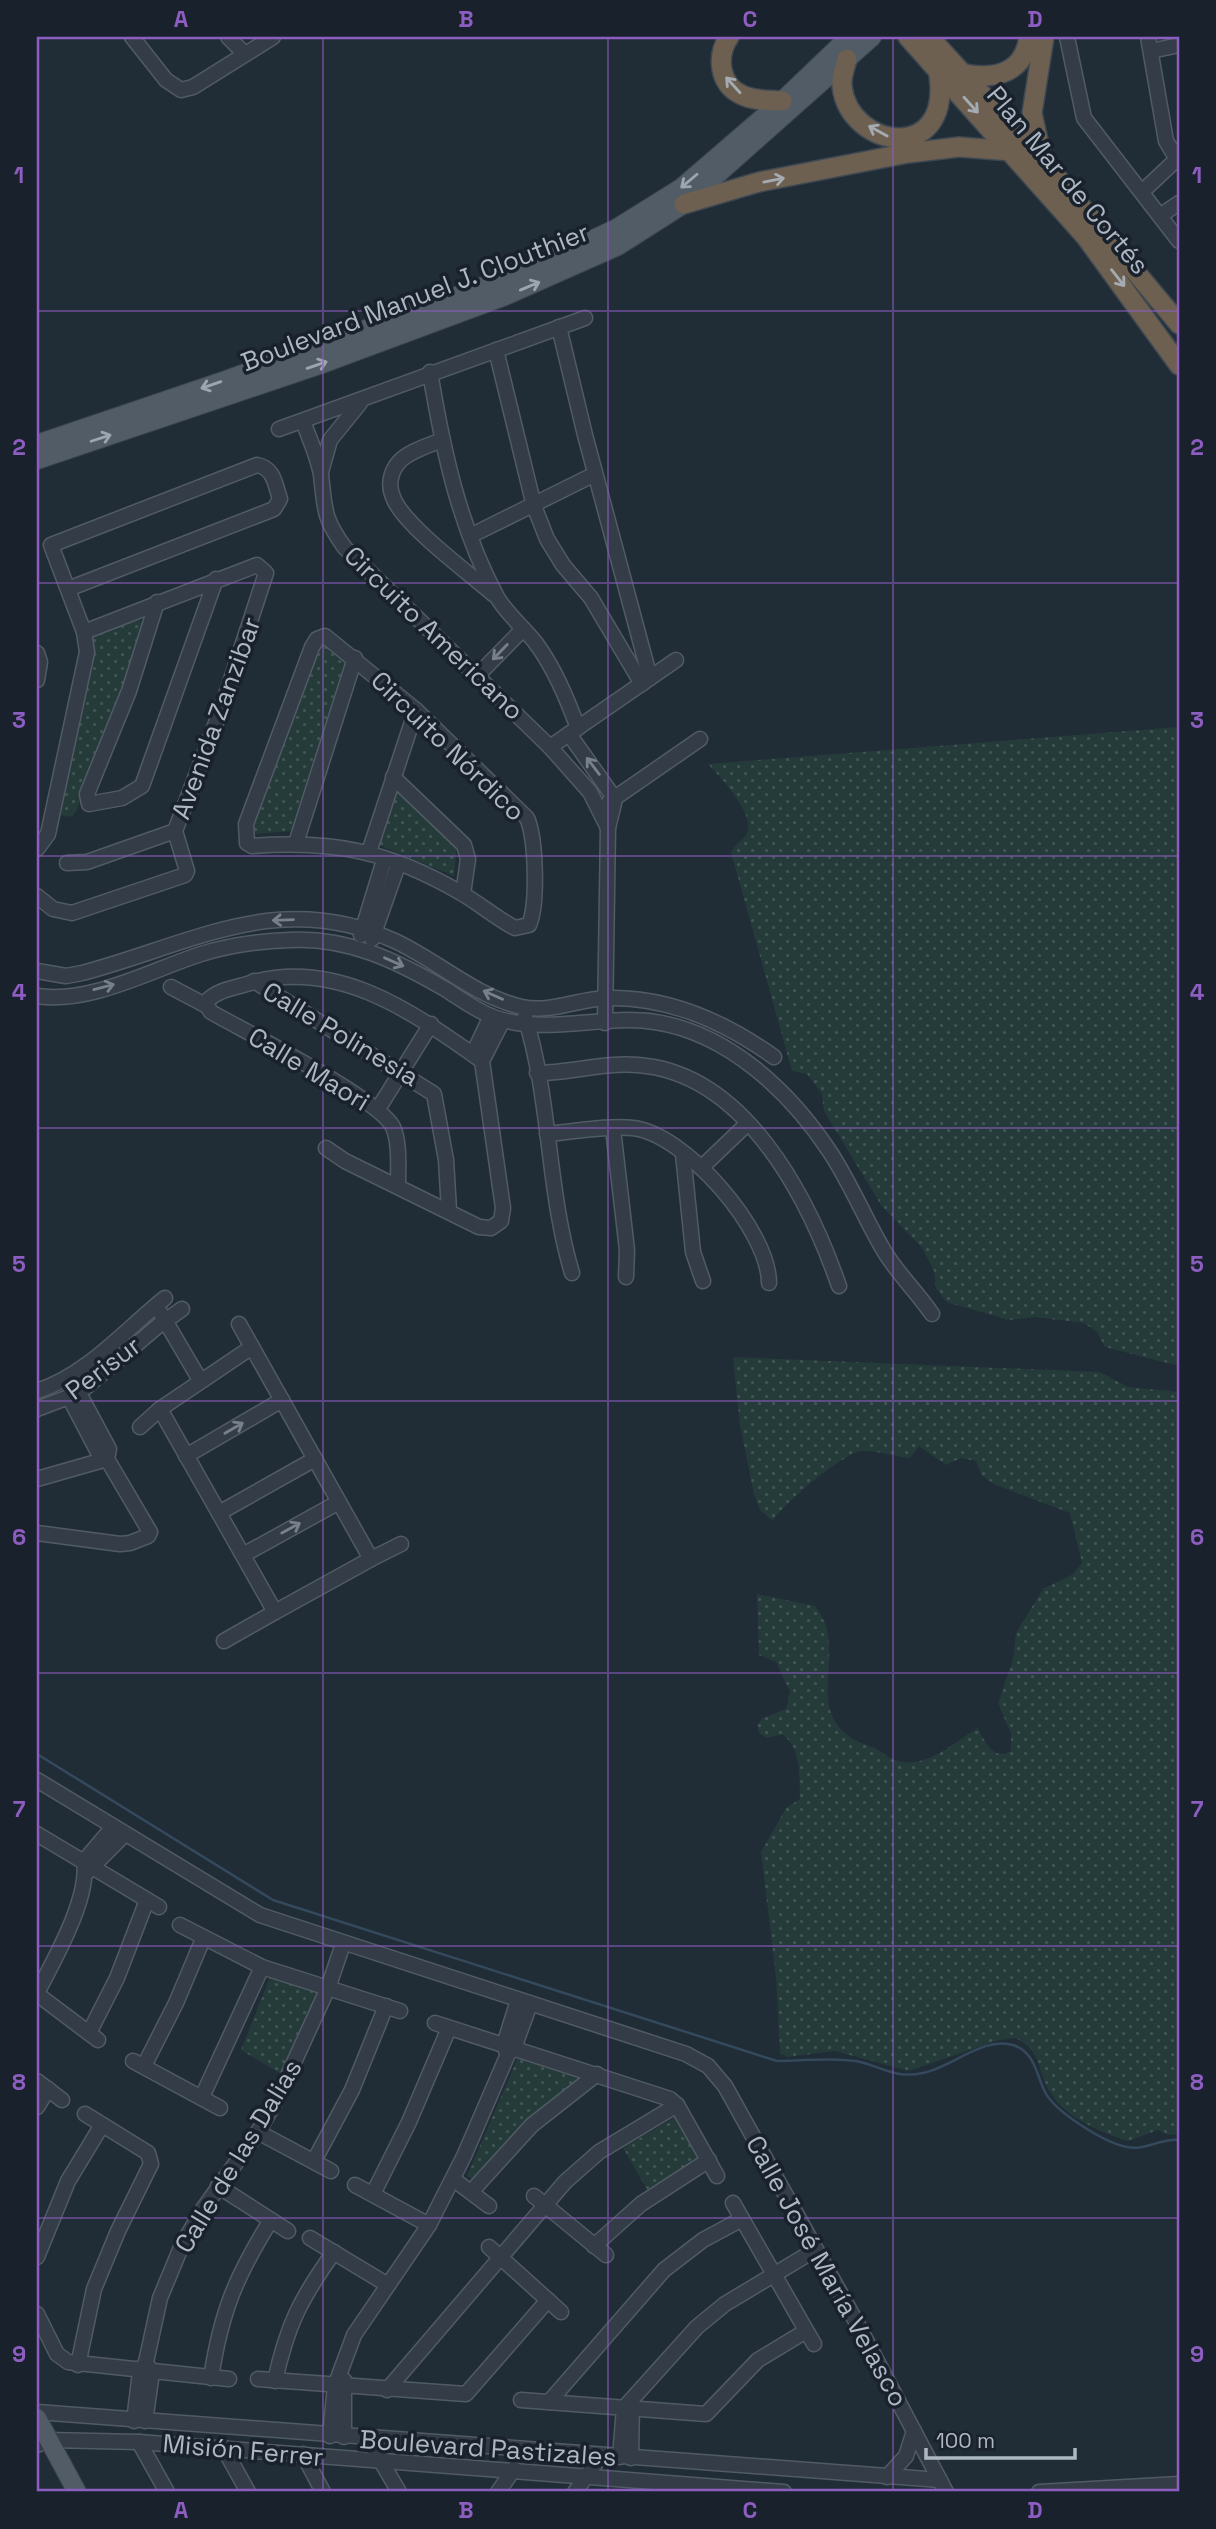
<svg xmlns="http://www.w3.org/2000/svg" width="1216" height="2529" font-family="'Space Grotesk',sans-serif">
  <defs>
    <pattern id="grass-dots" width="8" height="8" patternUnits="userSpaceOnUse" patternTransform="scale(1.75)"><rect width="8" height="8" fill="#253b3a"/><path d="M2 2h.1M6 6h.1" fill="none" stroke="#425555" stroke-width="1.8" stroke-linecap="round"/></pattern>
  </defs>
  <rect width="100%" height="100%" fill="#202c36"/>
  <!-- grass -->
  <g fill="url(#grass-dots)">
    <path d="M133,620l9,1 3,8 -4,11 -65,172 -6,5 -9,-2 29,-150v-26l5,-5z"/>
    <path d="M328,641l17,18 -2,10 -52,162 -37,3 -5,-5 67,-183z"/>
    <path d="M1179,727v639l-74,-19 -8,-15 -13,-9 -50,-6 -25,3 -63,-18 -10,-14 -2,-17 -12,-23 -41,-43 -57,-94 -2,-17 -15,-20 -15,-3 -61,-219c4,-8 10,-10 15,-17 12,-19 -26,-58 -38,-71z"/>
    <path d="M400,789l57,55 -3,32 -75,-31 16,-54z"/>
    <path d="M733,1357l367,15 28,15 51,5v742l-10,1 -11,-5 -30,11c-26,-8 -64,-24 -78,-49 -13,-21 -8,-42 -35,-54l-16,2 -90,31 -74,-20 -48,6 -7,-4 -4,-76 -15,-125 25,-44 14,-9c-1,-22 2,-51 -18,-65l-15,4 -8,-5 -2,-8 6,-7 23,-9 4,-17 -14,-30 -17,-7 -2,-61 58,12c39,46 -24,115 57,141 8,3 15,10 23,13 30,11 59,-18 83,-32 7,14 15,33 33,23v-17l-13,-31 15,-44 3,-26 27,-44 30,-15 9,-11 -12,-50 -74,-28 -14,-9 -6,-15 -15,-3 -15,7 -27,-19 -9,12c-15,-1 -33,-8 -48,-7 -19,2 -79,53 -89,70l-13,-11 -6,-16 -14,-69z"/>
    <path d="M270,1977l48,13 -16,47 -19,38 -42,-25z"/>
    <path d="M518,2057l62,20 -58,49 -49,54 -6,-4z"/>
    <path d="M679,2115l27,44 -57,34 -26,-45z"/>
  </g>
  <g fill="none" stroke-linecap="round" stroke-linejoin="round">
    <!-- stream -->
    <path stroke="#35495d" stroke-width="2.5" d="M37,1754l236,146 504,161c27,0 52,-4 79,0 25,5 38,18 67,12 28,-5 60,-37 90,-28 22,7 23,29 32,47 10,20 60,51 82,55 17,4 35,-9 52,-7"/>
    <defs>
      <g id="minor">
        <path d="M132,37l34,43 15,10 12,-3 80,-50"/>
        <path d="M228,37l17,17"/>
        <path d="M1067,37l17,81 95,123"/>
        <path d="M1148,37l18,104 11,18"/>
        <path d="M1151,51l28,-6"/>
        <path d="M1143,191l34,-32"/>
        <path d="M1161,215l18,-12"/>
        <path d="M559,327l26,108 65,243"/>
        <path d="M496,350l38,156 13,33 16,26 28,33 51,86"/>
        <path d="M430,372c13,78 29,154 67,225 9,16 26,30 38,45 19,25 32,57 43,86"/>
        <path d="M303,421c6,17 15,36 18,54 4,34 2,43 24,73l205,199 40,45 18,36"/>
        <path d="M279,429l306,-111"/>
        <path d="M442,440c-14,6 -33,11 -43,22 -9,10 -11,24 -6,35 9,27 77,77 100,97"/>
        <path d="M321,472l9,-32 30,-37"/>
        <path d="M470,536l125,-62"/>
        <path d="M157,602l-28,89 -42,103 2,10 33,-6 20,-12 74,-207"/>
        <path d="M325,636l91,74 111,108c9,20 11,87 2,107l-14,3c-19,-10 -35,-24 -54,-35 -72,-42 -127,-53 -209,-47l-5,-3 -1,-19 66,-177 5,-8z"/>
        <path d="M37,653l3,9 -3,18"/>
        <path d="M477,676l46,-47"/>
        <path d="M569,734l46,65"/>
        <path d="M550,747l126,-87"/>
        <path d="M393,777l71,68 4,14 -5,35"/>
        <path d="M609,802l91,-63"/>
        <path d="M296,843l59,-185"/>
        <path d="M37,849l11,-15 39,-182 -3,-20 -33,-87 206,-80c17,3 18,19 23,34l-6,10 -206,80"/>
        <path d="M369,852l47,-142"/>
        <path d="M67,863l20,-1 88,-31"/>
        <path d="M37,896l16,13 19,4 113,-38 2,-4 -12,-40 47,-124 44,-134 -9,-8 -173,67"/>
        <path d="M361,935l23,-75"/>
        <path d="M372,939l26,-74"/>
        <path d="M37,971l29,5 16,-3c110,-29 198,-85 313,-32 43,20 81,56 127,66 28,6 57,-8 84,-9 62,-2 119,24 168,59"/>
        <path d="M254,981l180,113 12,66 3,50"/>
        <path d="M171,987l36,19 4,6c33,19 169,87 182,115 7,16 5,41 5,58"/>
        <path d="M37,996c54,8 114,-26 164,-42 29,-9 59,-13 89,-14 58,-3 107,21 155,49 16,10 33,23 51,29 52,17 107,-4 159,4 74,11 136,71 175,130 21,32 35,67 54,99 14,23 33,41 48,63"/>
        <path d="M207,1006l1,-6c10,-10 26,-12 39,-16 89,-28 167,29 235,77l21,147 -2,13 -10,7 -12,-1 -134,-66 -19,-13"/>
        <path d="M525,1017c26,83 22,173 47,256"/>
        <path d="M605,1023l3,-195 7,-29"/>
        <path d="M473,1054l18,-38"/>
        <path d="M482,1061l21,-41"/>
        <path d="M537,1073c34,0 67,-11 101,-8 107,8 170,132 201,221"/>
        <path d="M378,1109l53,-85"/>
        <path d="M613,1129l14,121 -1,27"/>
        <path d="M547,1134c27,-2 59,-9 86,-6 53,6 136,103 136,155"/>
        <path d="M683,1154l10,98 10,29"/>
        <path d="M701,1168l46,-44"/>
        <path d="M160,1312l40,68"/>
        <path d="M239,1324l13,23"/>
        <path d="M252,1347l119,212 -96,53 -115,-203z"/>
        <path d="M37,1391c50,-16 88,-61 128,-93"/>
        <path d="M79,1393l30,56 -2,10"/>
        <path d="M37,1409l42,-16 79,-67 24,-17"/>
        <path d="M140,1427l20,-18"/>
        <path d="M186,1456l96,-56"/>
        <path d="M37,1479l70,-20"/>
        <path d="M219,1513l96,-54"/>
        <path d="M37,1533l83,11 10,-1 18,-7 2,-4 -43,-73 -8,-5 -30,-57"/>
        <path d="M243,1555l96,-53"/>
        <path d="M371,1559l30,-15"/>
        <path d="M224,1641l51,-29"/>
        <path d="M37,1780l223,135 426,139 22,12 17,20 133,239 88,167"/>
        <path d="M37,1834l122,73"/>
        <path d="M87,1872l38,-38"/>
        <path d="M180,1925l82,42 138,44"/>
        <path d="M37,1993c17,-33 53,-95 47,-132l29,-34"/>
        <path d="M37,1994l61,46"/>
        <path d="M435,2023l235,76 7,6 40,71"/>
        <path d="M89,2033l28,-55 30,-78"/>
        <path d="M507,2053l-3,-8 14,-45"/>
        <path d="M133,2061l87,47"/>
        <path d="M144,2066l32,-63 27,-64"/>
        <path d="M37,2081l25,19"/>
        <path d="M202,2097l60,-130"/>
        <path d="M37,2107l11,-18"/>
        <path d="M258,2132l73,39"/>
        <path d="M314,2161l38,-71 34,-84"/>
        <path d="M453,2179l36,27"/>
        <path d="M355,2185l74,40"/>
        <path d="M218,2186l70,45"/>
        <path d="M471,2192l61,-67 65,-51"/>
        <path d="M373,2194l36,-72 40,-94"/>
        <path d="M534,2196l72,59"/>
        <path d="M733,2203l81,141"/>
        <path d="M310,2238l78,47"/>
        <path d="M594,2246l47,-42 68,-44"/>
        <path d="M489,2247l72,65"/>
        <path d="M37,2257l31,-76 34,-56"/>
        <path d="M37,2314l20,40 11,8 161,17"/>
        <path d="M78,2365l16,-76 24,-58 33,-67 -3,-11 -63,-39"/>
        <path d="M211,2378c10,-66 25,-102 60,-158"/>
        <path d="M258,2379l208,15 82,-94"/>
        <path d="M275,2381c12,-56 26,-83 59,-129"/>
        <path d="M387,2390l178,-208 34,-30 78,-47"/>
        <path d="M521,2400l185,14 52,-54 48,-29"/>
        <path d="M549,2402l115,-132 39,-30 39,-21"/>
        <path d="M37,2412l903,68"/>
        <path d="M134,2421l6,-49 6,-10 14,-64 22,-53 21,-36 55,-77 21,-37 49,-107 15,-44"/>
        <path d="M145,2421l7,-48 -4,-7"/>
        <path d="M330,2436l5,-50 19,-51 75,-110 35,-69 44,-102 6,-6 16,-44"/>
        <path d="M344,2437v-57"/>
        <path d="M368,2439l31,53"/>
        <path d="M139,2442l28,50"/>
        <path d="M37,2445l11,-5 91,2 645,50"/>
        <path d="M223,2447l25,45"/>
        <path d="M303,2454l20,38"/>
        <path d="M620,2457l4,-49 73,-81 28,-23 90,-54"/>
        <path d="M631,2458l1,-57"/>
        <path d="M887,2477l19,-21 8,-25"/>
        <path d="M498,2492l16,-23"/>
        <path d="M575,2492l26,-36"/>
        <path d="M1039,2492l140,-8"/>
      </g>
      <g id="major">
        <path d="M37,444l189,-64 299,-109 92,-43 64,-40 101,-87 67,-64"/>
        <path d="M37,460l282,-95 186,-69 113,-50 66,-42 188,-167"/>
        <path d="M37,2418l40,74"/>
      </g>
      <g id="highway">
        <path d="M729,37c-13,19 -10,48 13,58 12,6 27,5 40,6"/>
        <path d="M908,37l178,200 93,128"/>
        <path d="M929,37l115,125 135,162"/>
        <path d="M847,59c-2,9 -6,18 -5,27 7,64 114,80 96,-17"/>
        <path d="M965,74c32,6 59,-2 64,-37"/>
        <path d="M1041,154l-9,-41 12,-76"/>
        <path d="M684,204l75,-22 149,-29 51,-6 53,4"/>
      </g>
    </defs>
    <!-- minor casing -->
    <use href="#minor" stroke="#515b65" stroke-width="17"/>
    <!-- major casing -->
    <use href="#major" stroke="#3d4651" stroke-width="20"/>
    <!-- highway casing -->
    <use href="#highway" stroke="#3e4852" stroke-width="22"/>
    <!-- minor -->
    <use href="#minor" stroke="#343d47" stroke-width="14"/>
    <!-- major -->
    <use href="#major" stroke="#525c67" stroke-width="18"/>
    <!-- highway -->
    <use href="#highway" stroke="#6d6051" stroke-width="19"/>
  </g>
  <!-- one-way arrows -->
  <defs><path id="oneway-shaft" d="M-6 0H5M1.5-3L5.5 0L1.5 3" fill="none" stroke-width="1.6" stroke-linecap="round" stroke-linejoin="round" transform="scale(1.75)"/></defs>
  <g stroke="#a4abb3">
    <use href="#oneway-shaft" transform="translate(733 85) rotate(-132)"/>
    <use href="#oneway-shaft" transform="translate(971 105) rotate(48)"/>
    <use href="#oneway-shaft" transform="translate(878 131) rotate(-151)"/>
    <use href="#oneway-shaft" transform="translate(774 180) rotate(-11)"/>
    <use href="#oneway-shaft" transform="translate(1118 278) rotate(52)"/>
  </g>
  <g stroke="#9ca6b1">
    <use href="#oneway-shaft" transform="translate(689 181) rotate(140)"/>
    <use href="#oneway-shaft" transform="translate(530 286) rotate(-23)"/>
    <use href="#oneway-shaft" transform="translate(317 365) rotate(-19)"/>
    <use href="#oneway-shaft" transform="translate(211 385) rotate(161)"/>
    <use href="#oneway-shaft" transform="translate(101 438) rotate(-18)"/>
  </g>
  <g stroke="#77818c">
    <use href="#oneway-shaft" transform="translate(500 652) rotate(134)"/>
    <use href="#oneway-shaft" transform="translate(593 766) rotate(-127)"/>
    <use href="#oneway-shaft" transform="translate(283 920) rotate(178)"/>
    <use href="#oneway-shaft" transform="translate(394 962) rotate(24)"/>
    <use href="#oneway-shaft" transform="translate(104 987) rotate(-15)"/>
    <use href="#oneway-shaft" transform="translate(493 995) rotate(-156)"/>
    <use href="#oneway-shaft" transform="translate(234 1428) rotate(-30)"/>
    <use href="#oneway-shaft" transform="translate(291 1528) rotate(-29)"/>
  </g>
  <!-- grid -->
  <path fill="none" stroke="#8d5dc1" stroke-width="2" stroke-opacity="0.55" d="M323,37v2455M608,37v2455M893,37v2455M37,311h1142M37,583h1142M37,856h1142M37,1128h1142M37,1401h1142M37,1673h1142M37,1946h1142M37,2218h1142"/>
  <g text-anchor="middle" stroke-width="7" stroke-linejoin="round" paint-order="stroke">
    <!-- street labels -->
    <g font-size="26" fill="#aeb8c4" stroke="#19222c">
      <text transform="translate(1068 180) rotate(50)" y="9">Plan Mar de Cortés</text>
      <text transform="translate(415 297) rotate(-21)" y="9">Boulevard Manuel J. Clouthier</text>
      <text transform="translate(434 633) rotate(44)" y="9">Circuito Americano</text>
      <text transform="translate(216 718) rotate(-70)" y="9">Avenida Zanzibar</text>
      <text transform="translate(448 746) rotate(44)" y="9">Circuito Nórdico</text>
      <text transform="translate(341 1034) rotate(31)" y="9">Calle Polinesia</text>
      <text transform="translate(309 1069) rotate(31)" y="9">Calle Maori</text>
      <text transform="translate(103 1368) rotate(-37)" y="9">Perisur</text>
      <text transform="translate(238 2156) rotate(-59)" y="9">Calle de las Dalias</text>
      <text transform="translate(827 2271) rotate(61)" y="9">Calle José María Velasco</text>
      <text transform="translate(488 2448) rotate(4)" y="9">Boulevard Pastizales</text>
      <text transform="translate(243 2450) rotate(5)" y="9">Misión Ferrer</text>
    </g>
  </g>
  <!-- border -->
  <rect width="1216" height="2529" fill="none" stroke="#19222c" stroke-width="77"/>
  <!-- scale -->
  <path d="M926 2448v10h149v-10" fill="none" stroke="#aeb8c4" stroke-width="3.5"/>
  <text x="936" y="2448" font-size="21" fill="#aeb8c4" stroke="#19222c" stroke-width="5" paint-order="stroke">100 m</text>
  <rect x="38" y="38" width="1140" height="2452" fill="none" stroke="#8d5dc1" stroke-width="2.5"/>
  <g font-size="23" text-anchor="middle" font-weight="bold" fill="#8d5dc1">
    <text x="181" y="27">A</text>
    <text x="466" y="27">B</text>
    <text x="750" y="27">C</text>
    <text x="1035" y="27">D</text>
    <text x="19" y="183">1</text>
    <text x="1197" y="183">1</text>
    <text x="19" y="455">2</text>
    <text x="1197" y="455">2</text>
    <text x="19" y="728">3</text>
    <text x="1197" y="728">3</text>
    <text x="19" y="1000">4</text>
    <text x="1197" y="1000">4</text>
    <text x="19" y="1272">5</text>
    <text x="1197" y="1272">5</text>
    <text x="19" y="1545">6</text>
    <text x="1197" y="1545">6</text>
    <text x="19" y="1817">7</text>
    <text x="1197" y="1817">7</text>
    <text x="19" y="2090">8</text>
    <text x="1197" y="2090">8</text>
    <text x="19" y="2362">9</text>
    <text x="1197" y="2362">9</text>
    <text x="181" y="2518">A</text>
    <text x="466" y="2518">B</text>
    <text x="750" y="2518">C</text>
    <text x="1035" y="2518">D</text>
  </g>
</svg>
